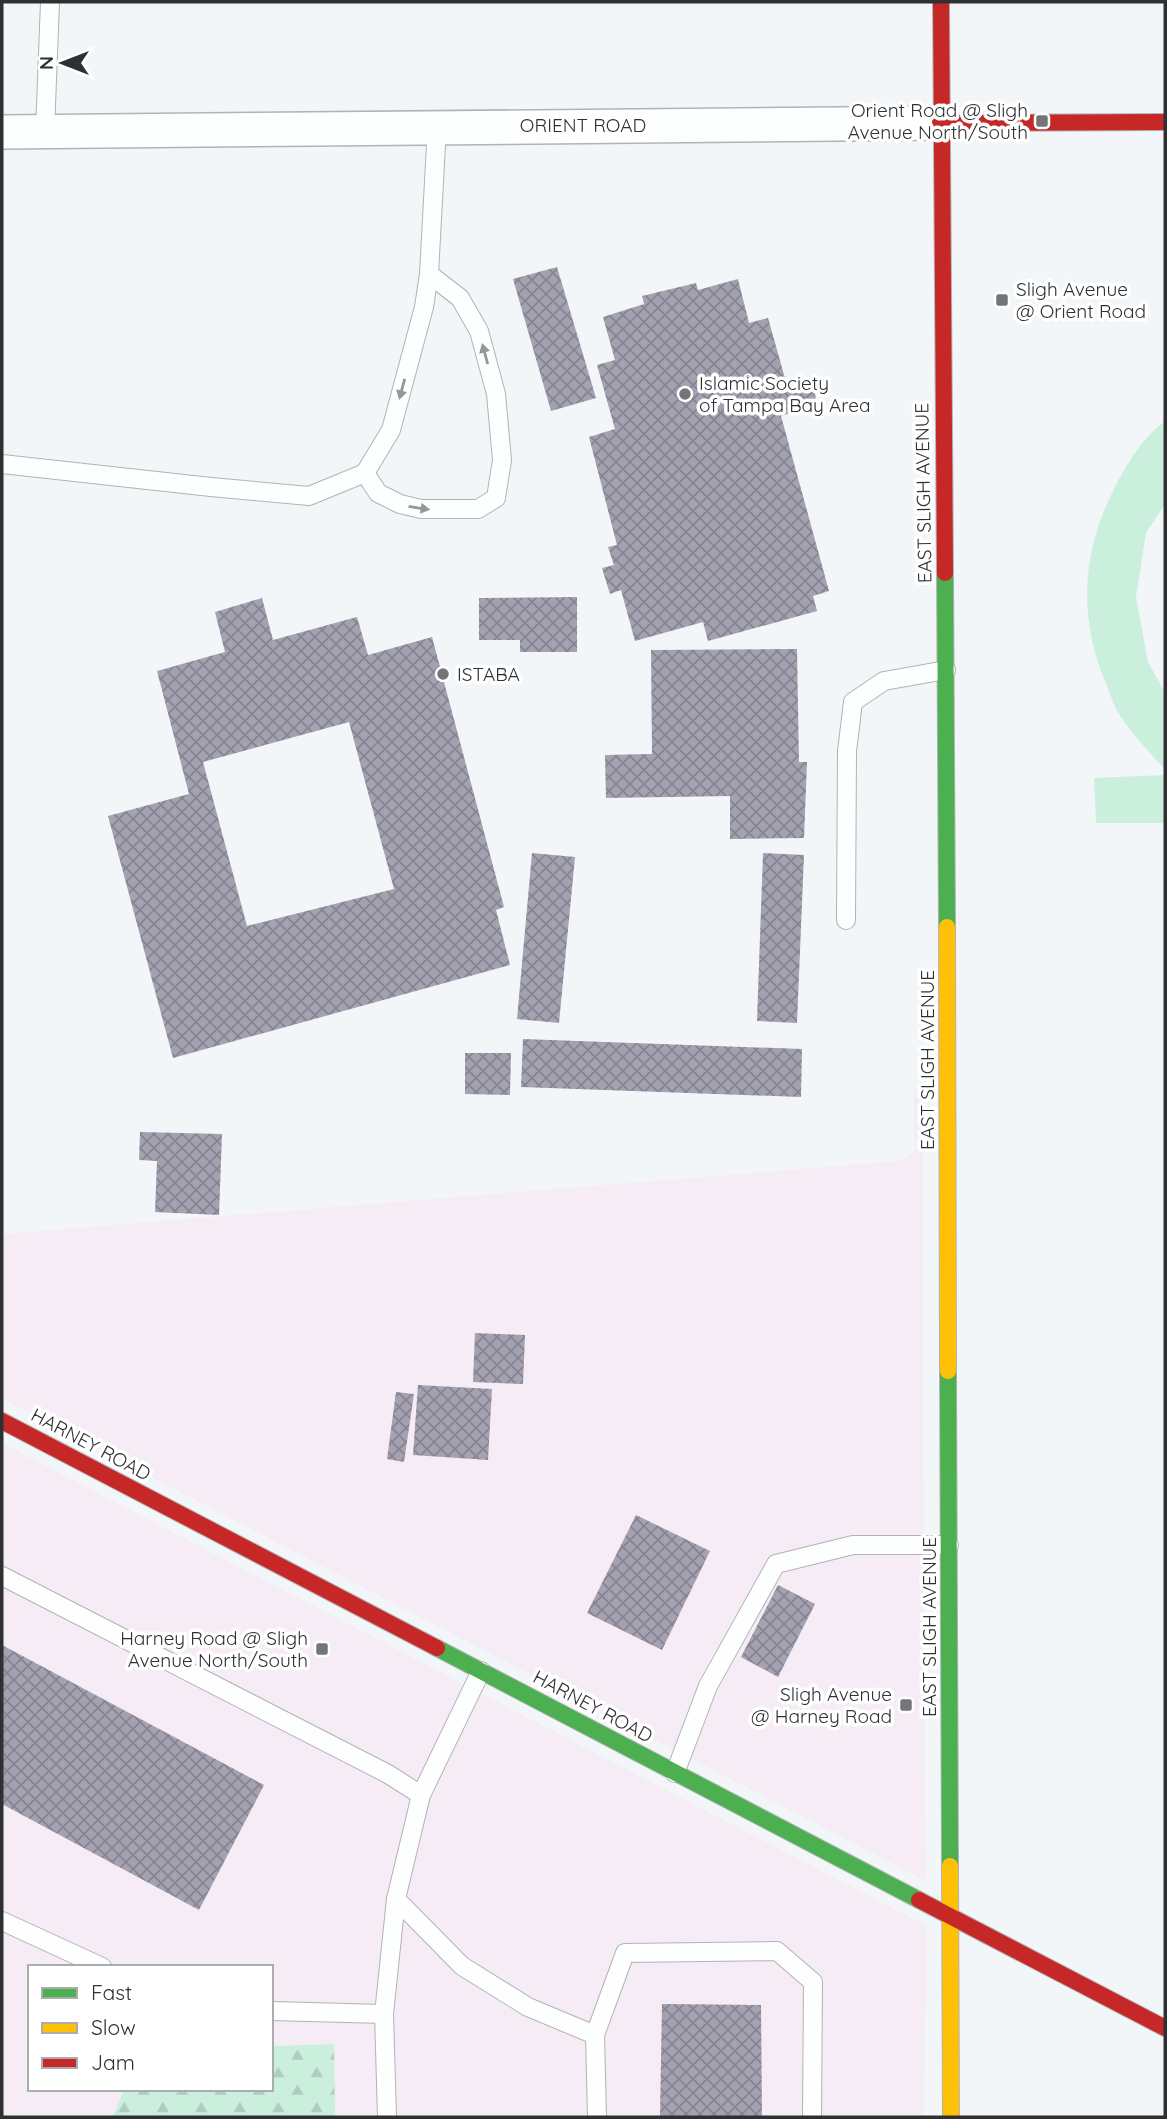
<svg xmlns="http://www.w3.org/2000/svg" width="1167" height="2119" font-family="Quicksand,sans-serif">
  <defs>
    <pattern id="forest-firs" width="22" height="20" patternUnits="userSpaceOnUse" patternTransform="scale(1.75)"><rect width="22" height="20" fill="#cbefdd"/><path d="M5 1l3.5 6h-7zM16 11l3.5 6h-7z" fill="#afcdbe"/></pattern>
    <pattern id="building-cross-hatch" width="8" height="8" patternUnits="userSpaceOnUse" patternTransform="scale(1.75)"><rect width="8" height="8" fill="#a4a1b0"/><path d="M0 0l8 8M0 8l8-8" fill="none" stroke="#868490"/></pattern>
  </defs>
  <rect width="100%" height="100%" fill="#f3f6f8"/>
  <!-- commercial -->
  <g fill="#f6ecf6">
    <path d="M913,1090h10v337l3,454 -924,-482v-165l896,-73 10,-4 7,-7z"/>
    <path d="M2,1443l925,483 -3,191h-589l-1,-73 -63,2v-79h-241v122h94l-11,28h-111z"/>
  </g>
  <!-- forest -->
  <path fill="url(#forest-firs)" d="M334,2044l1,73h-222l11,-28h147v-43z"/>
  <!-- garden -->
  <g fill="#cbefdd">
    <path d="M1165,421v83l-19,29 -10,64 12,65 17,31v76c-17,-18 -35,-37 -48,-58 -4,-8 -7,-17 -10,-25 -29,-67 -26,-132 7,-197 12,-24 29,-52 51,-68z"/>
    <path d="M1165,775v48h-69l-2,-45z"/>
  </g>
  <!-- building -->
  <g fill="url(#building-cross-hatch)" fill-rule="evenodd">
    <path d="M557,267l39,131 -45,13 -38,-132z"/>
    <path d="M738,279l11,44 19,-5 20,71 24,-5 6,21 -37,11 48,175 -16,5 4,15 -109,30 -5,-19 -68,19 -14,-51 -11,4 -8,-26 12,-3 -6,-18 9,-2 -28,-108 26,-8 -18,-64 18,-5 -12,-43 41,-13 -2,-8 54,-13 2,7z"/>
    <path d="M577,597v55h-57v-12h-41v-42z"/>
    <path d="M262,598l11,42 84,-23 11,38 64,-18 72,270 -8,3 14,55 -337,93 -65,-242 81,-22 -32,-123 68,-19 -10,-40zM349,722l45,167 -147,37 -44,-164z"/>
    <path d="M797,649l2,113h8l-3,76 -74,1v-43l-124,2 -1,-43 47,-1 -1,-104z"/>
    <path d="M532,853l43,4 -16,166 -42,-4z"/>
    <path d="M763,853l41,2 -7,168 -40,-2z"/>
    <path d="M523,1039l279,10 -1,48 -280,-10z"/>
    <path d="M465,1053h46l-1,42 -45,-1z"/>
    <path d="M140,1132l82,2 -3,81 -64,-3 2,-51 -18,-1z"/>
    <path d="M475,1333l50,2 -2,49 -50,-2z"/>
    <path d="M418,1385l74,4 -4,71 -75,-5z"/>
    <path d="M396,1392l18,2 -10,68 -17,-3z"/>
    <path d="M636,1515l74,36 -48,99 -75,-37z"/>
    <path d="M778,1585l37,19 -37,73 -37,-20z"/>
    <path d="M2,1645l262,140 -65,125 -197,-106z"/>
    <path d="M662,2004l99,1 1,112h-102z"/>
  </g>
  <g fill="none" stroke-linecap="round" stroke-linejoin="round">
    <defs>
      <g id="lane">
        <path d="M45,131l5,-129"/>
        <path d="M2,464l209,23 98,9 56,-23 26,-43 33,-123 5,-33 8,-148"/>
        <path d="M365,473l13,20 22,11 21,5h57l18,-11 6,-38 -6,-66 -17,-63 -19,-33 -31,-24"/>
        <path d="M846,920l1,-169 6,-49 31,-21 62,-11"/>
        <path d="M2,1576l386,198 33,21"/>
        <path d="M675,1773l33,-87 68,-122 77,-19h96"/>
        <path d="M396,1899l66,67 66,41 67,28 2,82"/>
        <path d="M2,1921l100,46"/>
        <path d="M271,2011l113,3"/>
        <path d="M595,2035l30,-82 152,-2 36,31 -1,135"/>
        <path d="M387,2117l-3,-103 12,-115 25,-104 60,-124"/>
      </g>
      <path id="street" d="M2,132l938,-9"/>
      <g id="fast">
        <path d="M945,573l2,354"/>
        <path d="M948,1371l2,495"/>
        <path d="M437,1648l482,252"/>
      </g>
      <g id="slow">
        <path d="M947,927l1,444"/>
        <path d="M950,1866l1,251"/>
      </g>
      <g id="jam">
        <path d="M941,2l4,571"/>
        <path d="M940,123l225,-1"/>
        <path d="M2,1421l435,227"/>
        <path d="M919,1900l246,128"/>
      </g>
    </defs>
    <!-- lane casing -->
    <use href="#lane" stroke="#b1b3b5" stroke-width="20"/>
    <!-- street casing -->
    <use href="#street" stroke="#b1b3b5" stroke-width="36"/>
    <!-- fast casing -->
    <use href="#fast" stroke="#b1b3b5" stroke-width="18"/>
    <!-- slow casing -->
    <use href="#slow" stroke="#b1b3b5" stroke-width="18"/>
    <!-- jam casing -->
    <use href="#jam" stroke="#b1b3b5" stroke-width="18"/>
    <!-- lane -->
    <use href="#lane" stroke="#fdfefe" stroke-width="18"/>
    <!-- street -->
    <use href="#street" stroke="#fdfefe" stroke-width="33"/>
    <!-- fast -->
    <use href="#fast" stroke="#4caf50" stroke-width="16"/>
    <!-- slow -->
    <use href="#slow" stroke="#ffc107" stroke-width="16"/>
    <!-- jam -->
    <use href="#jam" stroke="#c62828" stroke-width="16"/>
  </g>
  <!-- one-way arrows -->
  <defs><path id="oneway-solid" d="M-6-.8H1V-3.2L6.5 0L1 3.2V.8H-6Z" transform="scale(1.75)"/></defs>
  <g fill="#969798">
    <use href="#oneway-solid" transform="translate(485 354) rotate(-105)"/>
    <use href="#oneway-solid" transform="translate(402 389) rotate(105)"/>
    <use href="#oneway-solid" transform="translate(419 508) rotate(9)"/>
  </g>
  <!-- markers -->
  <g fill="#737577" stroke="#fff" stroke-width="2.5">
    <rect x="1035" y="114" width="14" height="14" rx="3.5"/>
    <rect x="995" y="293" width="14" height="14" rx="3.5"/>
    <circle cx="685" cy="394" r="7"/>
    <circle cx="443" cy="674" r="7"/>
    <rect x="315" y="1642" width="14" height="14" rx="3.5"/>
    <rect x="899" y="1698" width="14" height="14" rx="3.5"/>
  </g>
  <g text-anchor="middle" stroke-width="7" stroke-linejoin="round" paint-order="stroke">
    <!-- poi labels -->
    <g font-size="19" fill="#2e3032" stroke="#fff" text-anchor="end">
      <text x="1028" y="117">Orient Road @ Sligh<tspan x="1028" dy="22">Avenue North/South</tspan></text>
      <text x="1016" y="296" text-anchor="start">Sligh Avenue<tspan x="1016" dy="22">@ Orient Road</tspan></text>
      <text x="699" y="390" text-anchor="start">Islamic Society<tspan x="699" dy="22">of Tampa Bay Area</tspan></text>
      <text x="457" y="681" text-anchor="start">ISTABA</text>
      <text x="308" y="1645">Harney Road @ Sligh<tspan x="308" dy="22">Avenue North/South</tspan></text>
      <text x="892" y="1701">Sligh Avenue<tspan x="892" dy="22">@ Harney Road</tspan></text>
    </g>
    <!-- street labels -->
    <g font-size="19" fill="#2e3032" stroke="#fff">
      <text x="583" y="132">ORIENT ROAD</text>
      <text transform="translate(923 493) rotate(-91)" y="7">EAST SLIGH AVENUE</text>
      <text transform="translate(927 1060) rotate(-90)" y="7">EAST SLIGH AVENUE</text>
      <text transform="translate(91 1444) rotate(28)" y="7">HARNEY ROAD</text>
      <text transform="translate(929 1627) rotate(-90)" y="7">EAST SLIGH AVENUE</text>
      <text transform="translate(593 1706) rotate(28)" y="7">HARNEY ROAD</text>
    </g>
  </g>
  <!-- border -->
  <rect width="1167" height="2119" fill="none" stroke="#2e3032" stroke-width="7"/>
  <!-- legend -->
  <rect x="28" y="1965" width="245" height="126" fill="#ffffff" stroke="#abacad" stroke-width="2"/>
  <rect x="42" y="1988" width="35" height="10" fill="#4caf50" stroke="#abacad" stroke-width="2"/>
  <text x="91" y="2000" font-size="21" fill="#2e3032">Fast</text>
  <rect x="42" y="2023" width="35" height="10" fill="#ffc107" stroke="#abacad" stroke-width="2"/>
  <text x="91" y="2035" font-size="21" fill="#2e3032">Slow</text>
  <rect x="42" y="2058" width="35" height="10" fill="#c62828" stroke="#abacad" stroke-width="2"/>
  <text x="91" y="2070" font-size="21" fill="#2e3032">Jam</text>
  <!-- north arrow -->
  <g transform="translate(63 63) rotate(270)" stroke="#ffffff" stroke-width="5" paint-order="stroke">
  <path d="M0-5L12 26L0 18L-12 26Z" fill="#2e3032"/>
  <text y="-10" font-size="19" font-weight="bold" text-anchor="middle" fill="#2e3032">N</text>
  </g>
</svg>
